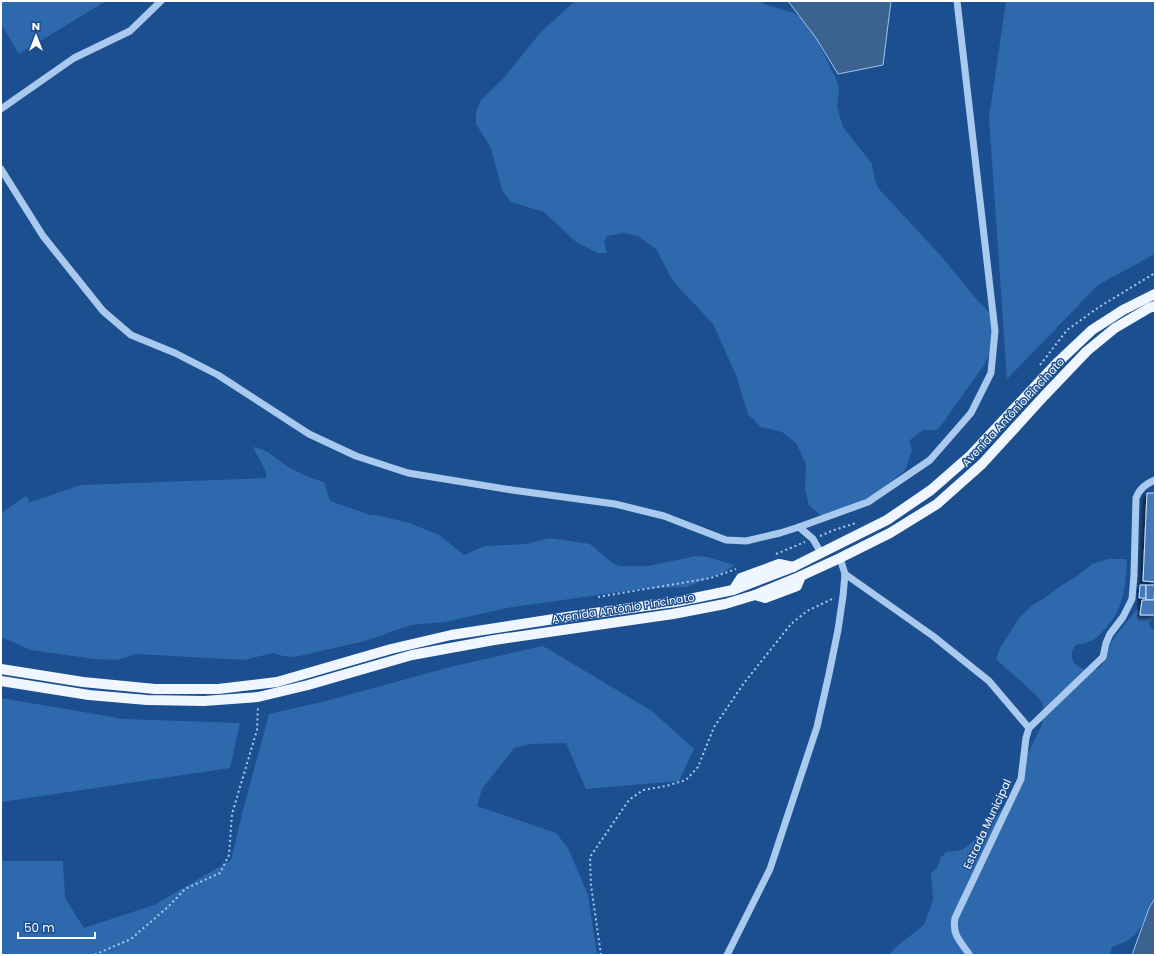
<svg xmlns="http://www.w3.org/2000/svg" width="1156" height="956" font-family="Poppins,sans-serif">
  <defs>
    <filter id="shadow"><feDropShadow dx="-3" dy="3" stdDeviation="2" flood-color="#0009"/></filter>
  </defs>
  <rect width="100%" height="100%" fill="#1b4f8f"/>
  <!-- green -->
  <g fill="#2e69ad">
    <path d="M1,1h105l-87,53 -18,-30z"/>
    <path d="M575,1h185l4,3 30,9 10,8 12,17 21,43 2,10 -2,16 6,20 29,37 3,17 4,8 63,68 35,43 15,15 3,28 -11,22 -44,62 -4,3h-13l-12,9 -1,3 2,9 -7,19 -26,22 -47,25 -12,-2 -11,-10 -4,-16 1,-25 -10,-21 -14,-11 -21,-5 -13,-13 -12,-39 -23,-51 -40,-43 -17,-32 -18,-13 -14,-3 -17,3 -3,6 3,11h-10l-22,-12 -31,-29 -33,-10 -9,-12 -11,-42 -15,-24v-12l5,-12 22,-21 37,-46z"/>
    <path d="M1006,1h149v253l-57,31 -91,94 -18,-261z"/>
    <path d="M253,447c14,2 20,9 31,17 12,8 26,14 40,18l6,19 40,14h7l32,8 30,12 25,20 21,-9 42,-2 22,-6 41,6 21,18 8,4h29l48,-10 12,1 26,8 -11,8 -37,14 -45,2 -134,19 -62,14 -34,3 -46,16 -70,16 -12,-1 -10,-3 -29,7 -108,-6 -19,6 -22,-1 -64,-9 -30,-13v-124l25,-17 3,3 -1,4 53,-18 185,-7v-6z"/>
    <path d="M1108,559h18l1,3c-2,27 -3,46 -22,67 -4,4 -8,10 -14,12 -4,2 -10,3 -15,4 -1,2 -4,5 -4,8 -3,14 19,23 29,13 4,-5 7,-19 11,-25 7,-11 17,-21 25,-32l18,7 -6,8 3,5 3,1v268c-5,5 -7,10 -9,17 -8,21 -14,25 -34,32l-2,8h-221l7,-8 28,-22 9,-25 -2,-27 6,-5 4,-11 6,-5 15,-2 8,-6 20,-19 28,-37 10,-35 14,-28 2,-15 -2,-7 -4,-6 -42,-38 4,-11 19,-30 12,-12 15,-9 16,-12 15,-9 15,-12z"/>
    <path d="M543,646l109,65 42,38 -15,32 -93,8 -20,-46 -35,1 -17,4 -32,41 -5,17 79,27 12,15 20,47 9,60h-596v-94h62l2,37 19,30 70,-23 77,-45 12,-50 26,-96 57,-13 128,-35z"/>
    <path d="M1,698l123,21 116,4 -10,45 -229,34z"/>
  </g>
  <!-- water -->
  <g fill="#3c6290" stroke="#9cc4f0">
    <path d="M788,1h103l-8,64 -45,9 -22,-36z"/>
    <path d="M1155,898v57h-23l17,-47z"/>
  </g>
  <!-- building -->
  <g fill="#4478b7" stroke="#cfe3fa" filter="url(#shadow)">
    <path d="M1147,493h8v89l-12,-1z"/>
    <path d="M1140,585h6v13h-7z"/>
    <path d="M1146,585h9l-1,15h-8z"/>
    <path d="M1142,600h13v15h-15z"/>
  </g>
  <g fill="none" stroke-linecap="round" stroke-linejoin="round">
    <!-- path -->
    <g stroke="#a9c9ee" stroke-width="2" stroke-dasharray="2 3" stroke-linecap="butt">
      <path d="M1040,365l27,-35 32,-23 56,-34"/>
      <path d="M820,536l14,-6 22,-7"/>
      <path d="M776,554l29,-12"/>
      <path d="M598,597l113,-19 25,-9"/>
      <path d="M95,955l1,-1 35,-15 38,-33 16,-17 35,-16 9,-18 3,-41 25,-84 1,-24"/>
      <path d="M601,955l-10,-70 -1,-28 39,-57 14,-10 23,-4 20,-6 12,-13 16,-40 30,-44 47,-59 16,-13 23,-11 5,-2"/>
    </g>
    <!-- minor -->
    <g stroke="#a9c9ee" stroke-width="7">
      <path d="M1,109l73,-51 56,-27 31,-30"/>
      <path d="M1,169l42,67 60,75 28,24 44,18 43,22 91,59 47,22 52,17 104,17 103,14 49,12 62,24 20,1 34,-8 19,-6 14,12 8,14"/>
      <path d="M799,527l69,-25 62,-42 41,-47 20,-40 4,-42 -38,-330"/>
      <path d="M845,574l88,62 56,45 40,47"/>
      <path d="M969,954c-9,-13 -17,-19 -14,-36l66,-139 5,-41 3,-10 74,-71 3,-14 4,-9 13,-17 9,-18 2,-24 2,-77c4,-10 10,-14 19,-18"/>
      <path d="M727,955l43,-86 47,-142 12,-53 9,-44 5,-34 2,-22 -5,-16"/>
    </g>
    <!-- major -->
    <g stroke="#f0f6ff" stroke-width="10">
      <path d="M734,589l7,-11 38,-14 14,3"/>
      <path d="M755,595l10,3 32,-12 4,-10"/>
      <path d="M1,669l82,13 72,7h63l59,-7 114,-33 60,-14 129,-20 95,-13 58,-12 60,-23 94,-47 44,-30 40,-35 85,-91 36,-34 31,-20 32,-16"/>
      <path d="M1,681l88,14 58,5 57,1 54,-4 50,-12 104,-30 82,-15 179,-26 52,-10 30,-9 46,-19 39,-18 50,-25 47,-29 45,-40 62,-68 43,-45 28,-23 34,-20 6,-2"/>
    </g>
  </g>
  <g text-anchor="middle" stroke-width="3" stroke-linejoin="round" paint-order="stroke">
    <!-- street labels -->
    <g font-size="11" fill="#fff" stroke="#1b4f8f">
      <text transform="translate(1013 412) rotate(-47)" y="4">Avenida Antônio Pincinato</text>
      <text transform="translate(623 608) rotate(-9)" y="4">Avenida Antônio Pincinato</text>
      <text transform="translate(987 824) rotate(-65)" y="4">Estrada Municipal</text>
    </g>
  </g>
  <!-- border -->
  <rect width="1156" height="956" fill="none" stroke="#ffffff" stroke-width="4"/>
  <!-- north arrow -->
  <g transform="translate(36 36)" stroke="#1b4f8f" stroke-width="3" paint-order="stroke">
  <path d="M0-3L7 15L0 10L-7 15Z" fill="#ffffff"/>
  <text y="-6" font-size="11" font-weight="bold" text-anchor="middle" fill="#ffffff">N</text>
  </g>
  <!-- scale -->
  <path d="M18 932v6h77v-6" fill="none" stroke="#ffffff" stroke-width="2"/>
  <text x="24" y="932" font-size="12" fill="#ffffff" stroke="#1b4f8f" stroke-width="3" paint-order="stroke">50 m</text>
</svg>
